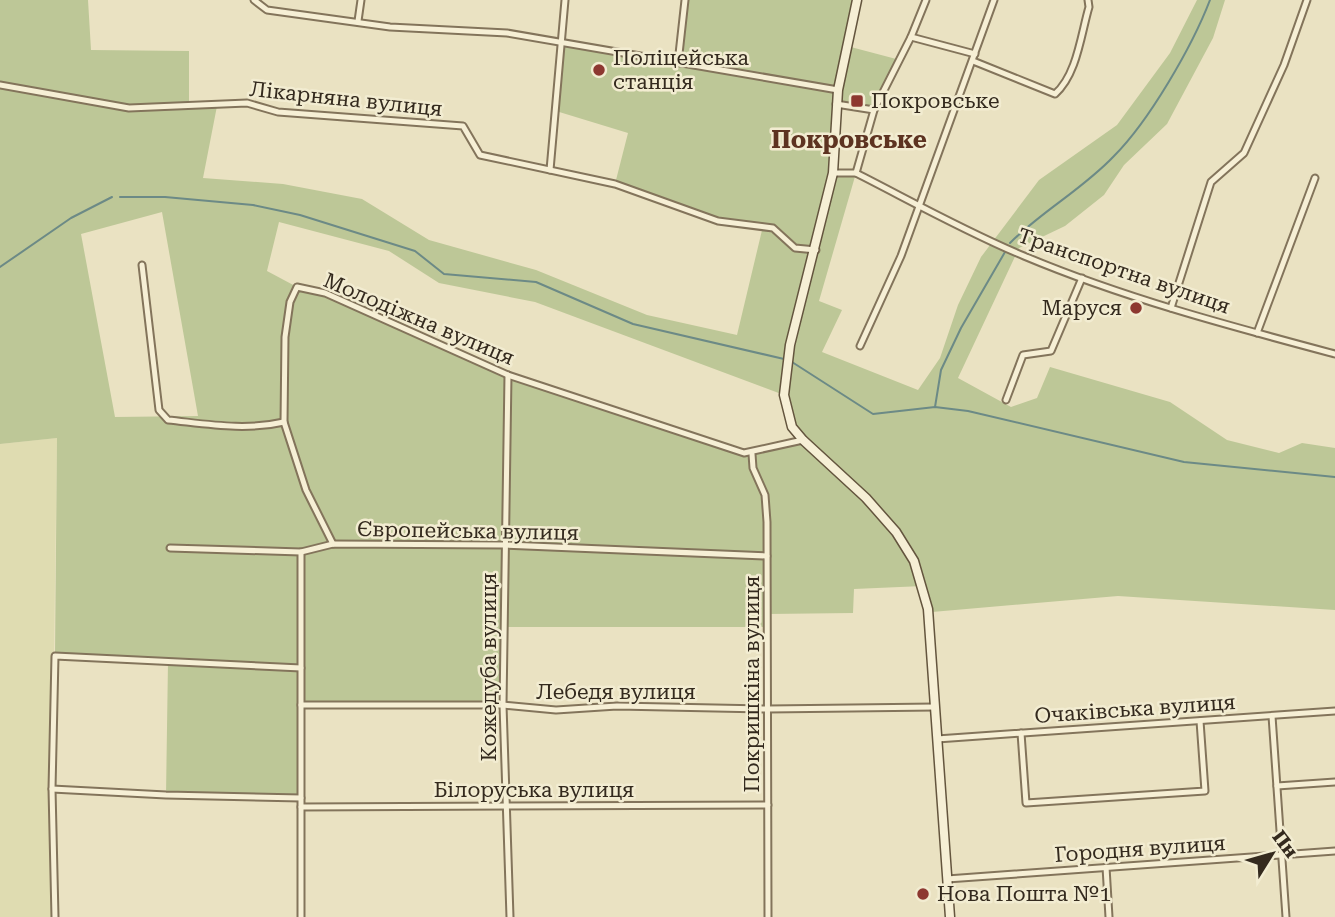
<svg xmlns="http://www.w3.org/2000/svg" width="1335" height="917" font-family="'Roboto Serif',serif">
  <rect width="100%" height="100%" fill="#eae2c2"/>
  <!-- farmland -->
  <path fill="#dfdcb1" d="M57,438l-5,351 3,128h-55v-473z"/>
  <!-- green -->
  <path fill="#bdc797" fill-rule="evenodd" d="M0,0h88l3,50 98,1v55h28l-14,72 80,6 79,15 67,41 107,30 111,45 90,20 26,-109h-27l-121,-42 13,-51 -72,-22 6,-67 116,19 7,-63h172l-10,46 53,14 -26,50 -37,-6 -4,68 23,1 -37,128 23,9 -20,42 96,38 22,-32 18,-53 23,-48 58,-77 78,-55 53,-72 27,-53h28l-12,38 -46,86 -43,41 -20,30 -39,31 -46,22 -61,130 53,29 26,-9 13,-31 120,35 57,38 52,13 23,-10 33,5v162l-217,-14 -186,16 -6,-26 -10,-20 7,20 -69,3 -1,24 -85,1v13h-265v78h-202v93l-135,-3 2,-133 -113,-6 2,-218 -57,6zM162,212l36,204 -83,1 -34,-183zM279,222l110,29 50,32 96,19 249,93 8,32 11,13 -59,13 -236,-78 -183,-82 -28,-6 -30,-16z"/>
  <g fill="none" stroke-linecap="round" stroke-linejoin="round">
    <!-- stream -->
    <g stroke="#6c8a86" stroke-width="2">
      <path d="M120,197h45l88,8 47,10 115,36 29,23 92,8 97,42 151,35"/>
      <path d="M1010,243c32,-32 73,-54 104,-87 35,-35 78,-109 96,-156"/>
      <path d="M0,267l71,-49 41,-21"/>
      <path d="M792,362l81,52 62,-7 33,4 216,51 151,15"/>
      <path d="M935,407l6,-37 20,-42 44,-76"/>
    </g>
    <defs>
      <g id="street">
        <path d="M254,0l13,10 123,17 117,6 331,57"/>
        <path d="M358,21l3,-21"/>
        <path d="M911,37l64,17"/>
        <path d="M973,61l82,33c22,-19 26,-60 34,-87l-1,-7"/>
        <path d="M678,63l7,-63"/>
        <path d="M0,85l129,23 118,-5 31,9 185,14 17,29 135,29 103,37 55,7 22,20 21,2"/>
        <path d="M836,104l38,6"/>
        <path d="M550,170l15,-170"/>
        <path d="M833,173h23c55,28 110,59 168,83 100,42 206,70 311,98"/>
        <path d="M856,173l18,-63 37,-73 15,-37"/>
        <path d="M142,265l17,145 9,10c39,4 77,11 116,2"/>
        <path d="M1171,308l40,-126 33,-29 40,-88 23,-65"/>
        <path d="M1257,333l58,-155"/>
        <path d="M860,346l41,-90 93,-256"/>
        <path d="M508,375l-5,330 7,212"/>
        <path d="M1006,400l17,-45 28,-4 31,-73"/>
        <path d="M752,454l1,14 12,27 2,27 1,395"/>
        <path d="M333,544l-27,-54 -22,-68 1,-85 5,-35 7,-15 28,6 183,82 236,78 59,-13"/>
        <path d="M170,548l131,4 32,-8 172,1 262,11"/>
        <path d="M301,552v365"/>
        <path d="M301,705h202l53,5 61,-4 151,3 167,-2"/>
        <path d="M1272,716l14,201"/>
        <path d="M1021,733l5,70 179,-12 -5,-70"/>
        <path d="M937,739l398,-28"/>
        <path d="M1277,786l58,-4"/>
        <path d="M52,789l114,6 135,3"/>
        <path d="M301,807l467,-2"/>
        <path d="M1106,867l3,50"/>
        <path d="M947,879l388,-28"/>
        <path d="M55,917l-3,-128 3,-133 246,12"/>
      </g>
      <path id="secondary" d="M857,0l-19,90 -5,83 -43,172 -6,50 8,32 11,13 63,58 30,34 18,29 14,48 22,308"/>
    </defs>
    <!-- street casing -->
    <use href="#street" stroke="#83745b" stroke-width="9"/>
    <!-- secondary casing -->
    <use href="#secondary" stroke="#64553e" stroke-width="11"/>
    <!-- street -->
    <use href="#street" stroke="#f6efd5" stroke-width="5"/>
    <!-- secondary -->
    <use href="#secondary" stroke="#f6efd5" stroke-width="8"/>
  </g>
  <!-- markers -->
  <g fill="#8d3830" stroke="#f2ecd1" stroke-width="2.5">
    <circle cx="599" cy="70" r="7"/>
    <rect x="850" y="94" width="14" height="14" rx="3.5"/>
    <circle cx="1136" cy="308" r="7"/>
    <circle cx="923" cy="894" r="7"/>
  </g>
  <g text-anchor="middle" stroke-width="5" stroke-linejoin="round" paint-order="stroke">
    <!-- poi labels -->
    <g font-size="21" fill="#342a1e" stroke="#f2ecd1" text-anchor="start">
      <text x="613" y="65">Поліцейська<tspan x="613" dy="24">станція</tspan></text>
      <text x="871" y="108">Покровське</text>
      <text x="1122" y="315" text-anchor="end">Маруся</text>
      <text x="937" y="901">Нова Пошта №1</text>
    </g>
    <!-- street labels -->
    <g font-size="21" fill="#342a1e" stroke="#f2ecd1">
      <text transform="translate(346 99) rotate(6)" y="7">Лікарняна вулиця</text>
      <text transform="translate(1124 271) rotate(19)" y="7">Транспортна вулиця</text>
      <text transform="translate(419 319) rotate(23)" y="7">Молодіжна вулиця</text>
      <text transform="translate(468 531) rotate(1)" y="7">Європейська вулиця</text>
      <text transform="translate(489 667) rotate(-90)" y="7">Кожедуба вулиця</text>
      <text transform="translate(752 684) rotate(-90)" y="7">Покришкіна вулиця</text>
      <text x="616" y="699">Лебедя вулиця</text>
      <text transform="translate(1135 709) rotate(-4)" y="7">Очаківська вулиця</text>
      <text x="534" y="797">Білоруська вулиця</text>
      <text transform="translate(1140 849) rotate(-4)" y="7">Городня вулиця</text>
    </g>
    <!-- quarter labels -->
    <g font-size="24" font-weight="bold" fill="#5d3321" stroke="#f2ecd1">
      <text x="849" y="148">Покровське</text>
    </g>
  </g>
  <!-- north arrow -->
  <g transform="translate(1272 854) rotate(53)" stroke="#f2ecd1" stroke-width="5" paint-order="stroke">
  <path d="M0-5L12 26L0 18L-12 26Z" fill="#342a1e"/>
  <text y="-10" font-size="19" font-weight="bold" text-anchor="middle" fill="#342a1e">Пн</text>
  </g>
</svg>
